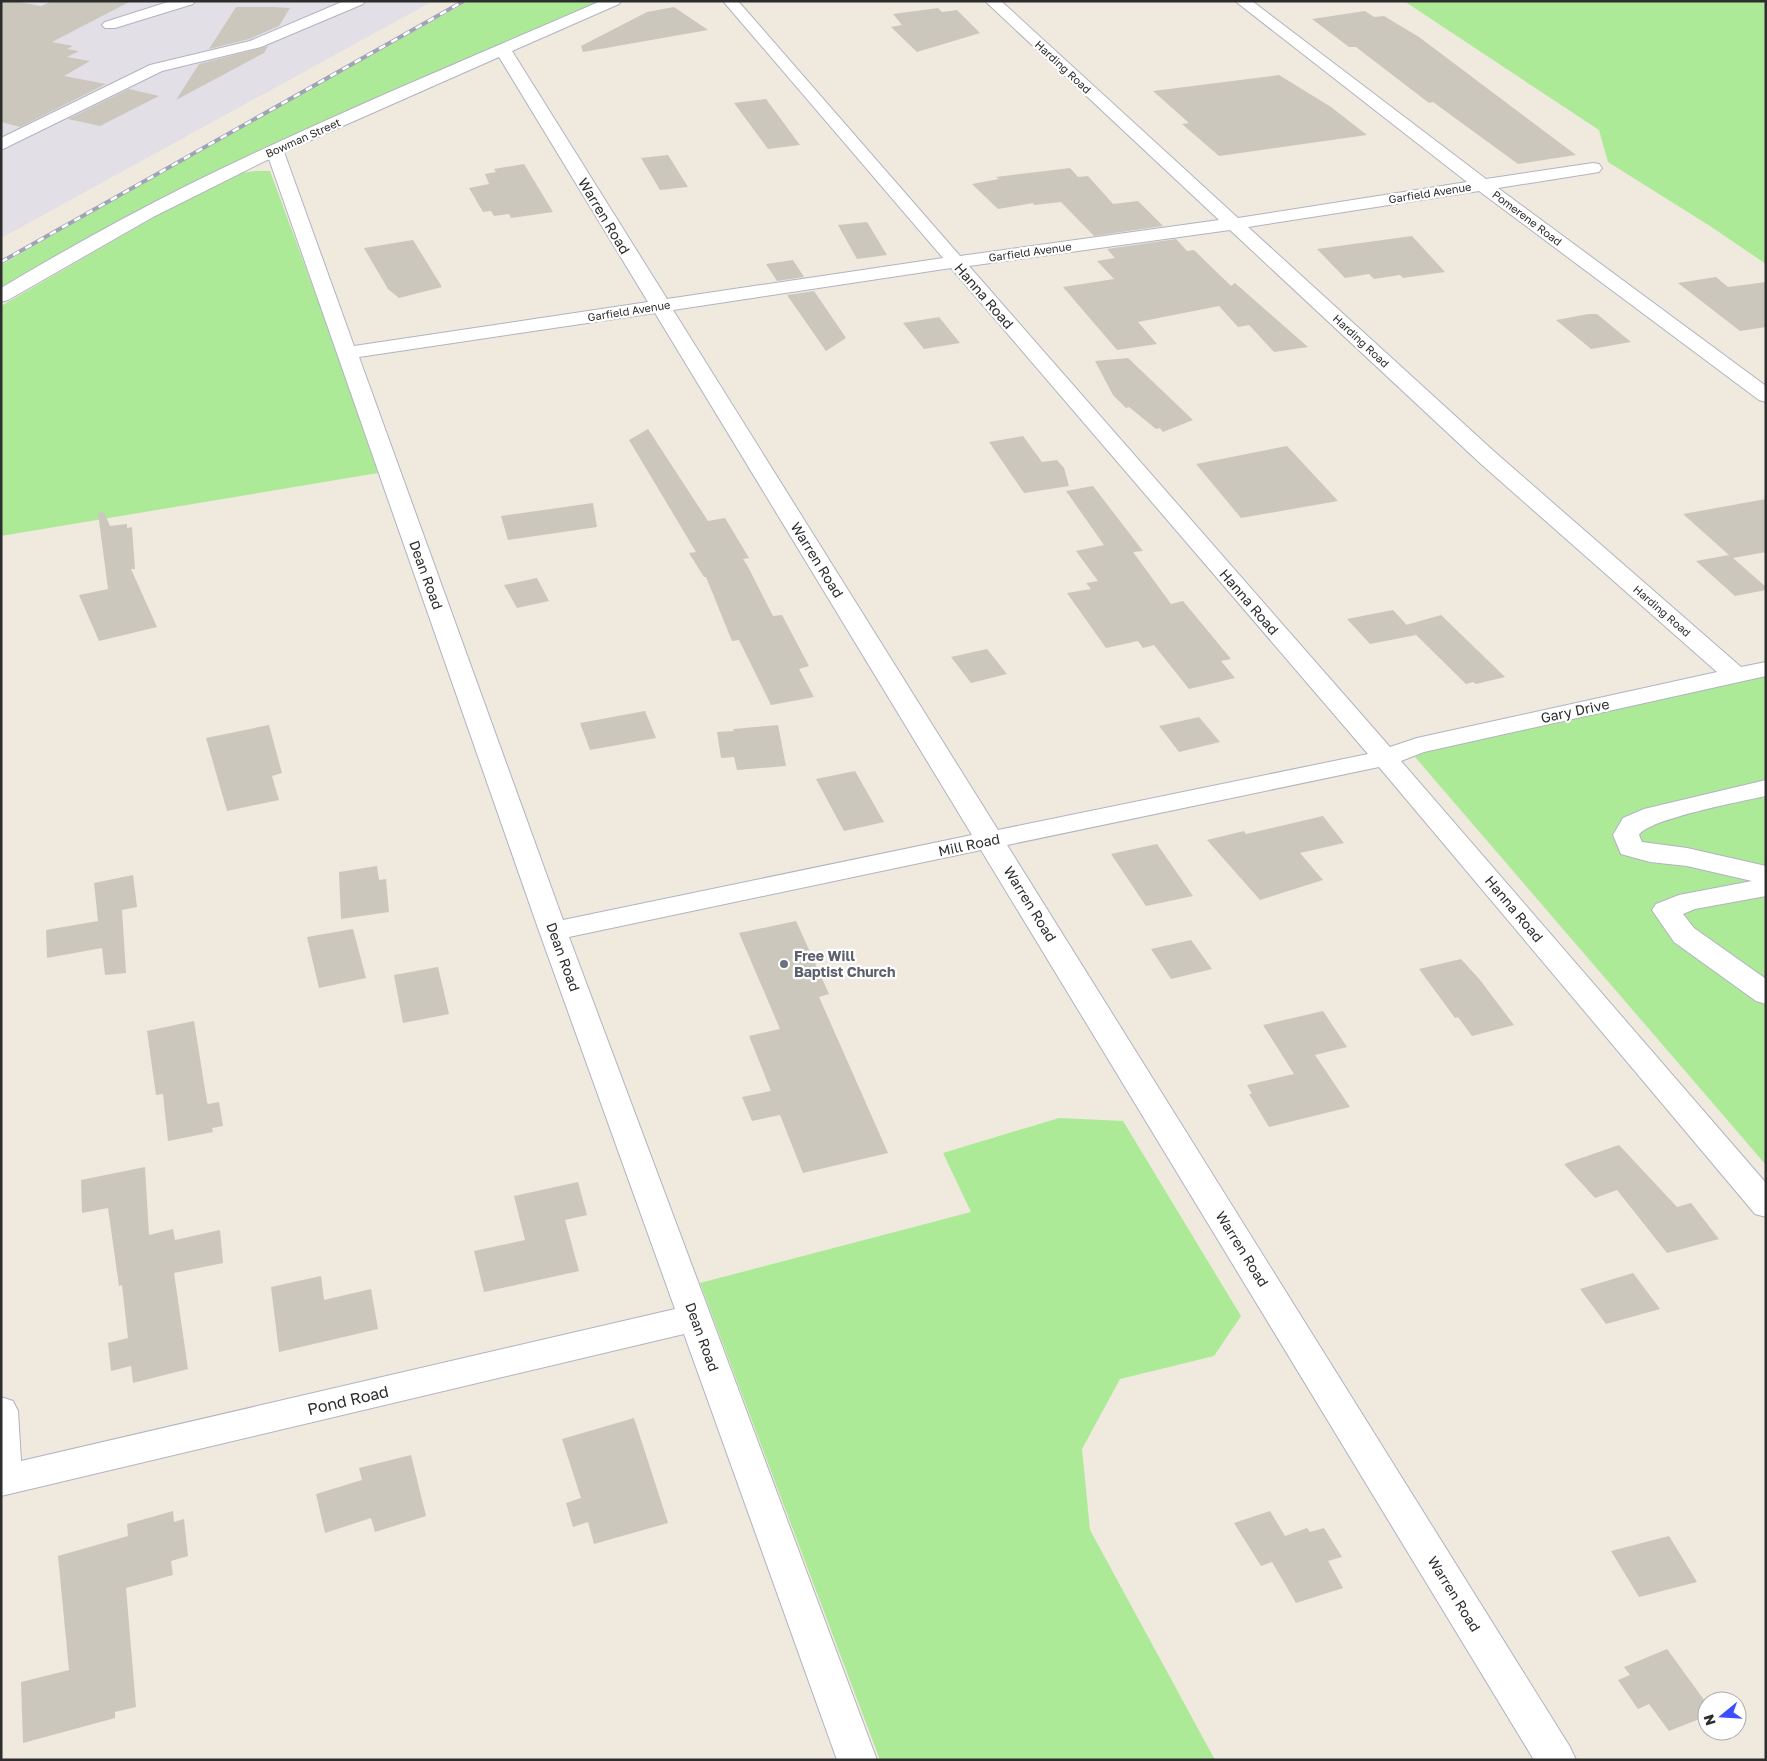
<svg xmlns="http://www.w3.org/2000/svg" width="1767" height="1761" font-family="'Golos Text',sans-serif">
  <rect width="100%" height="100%" fill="#efe9de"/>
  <!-- industrial -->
  <path fill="#e2dfe7" d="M1,1h432l-432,237z"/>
  <!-- green -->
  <g fill="#acea97">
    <path d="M469,1h131l-339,149 -79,37 -181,101v-23l182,-106z"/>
    <path d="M1404,1h362v263l-56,-38 -102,-64 -9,-32z"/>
    <path d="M255,171h15l69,187 39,115 -377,63v-230l169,-98 71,-35z"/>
    <path d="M1766,675v490l-351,-408 12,-7z"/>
    <path d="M1059,1118l64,3 118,195 -27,40 -94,23 -38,70 8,81 125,230h-335l-180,-477 271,-71 -28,-59z"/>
  </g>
  <!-- building -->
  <g fill="#cbc7bd">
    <path d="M1,1h13l27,5 11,-5h79l-79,41 21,4 -6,3 12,2 -12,6 23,4 -26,15 42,8 -86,43 -19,-5z"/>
    <path d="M236,7h38l16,1 -11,18 -30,13 -40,10z"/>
    <path d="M674,7l34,23 -125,22 -2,-6 66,-34z"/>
    <path d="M938,8l4,4 15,-2 23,23 -63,19 -26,-25 11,-2 -9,-11z"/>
    <path d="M1365,11l9,6 10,-1 35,21 157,118 -58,9 -85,-62 -4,1 -73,-56h-7l-37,-28z"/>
    <path d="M268,46l-4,7 -88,47 23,-36z"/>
    <path d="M1279,75l52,32 36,28 -148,21 -37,-32 7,-1 -36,-32z"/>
    <path d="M129,89l30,7 -59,30 -32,-7z"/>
    <path d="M766,99l34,46 -32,4 -34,-46z"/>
    <path d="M668,155l20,32 -28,3 -19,-32z"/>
    <path d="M524,164l29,48 -42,6 -2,-4 -15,2 -3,-5 -8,1 -14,-24 20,-4 -4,-10 11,-2 -2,-3z"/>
    <path d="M1070,168l8,9 10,-1 25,28 25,-3 25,25 -69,10 -33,-34 -27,3 -1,-2 -35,6 -26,-25 27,-5 -3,-2z"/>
    <path d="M867,222l20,33 -30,4 -19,-34z"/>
    <path d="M1412,236l33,36 -42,6 -3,-3 -26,4 -5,-5 -24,4 -28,-29z"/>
    <path d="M1176,239l11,12 7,-1 37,36 4,-3 73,64 -34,5 -25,-27 -11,2 -19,-21 -81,16 19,22 -40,6 -54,-63 51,-8 -17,-18 18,-3 -8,-9z"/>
    <path d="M413,240l29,47 -43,11 -11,-9 -24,-41z"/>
    <path d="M793,260l11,17 -27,4 -11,-17z"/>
    <path d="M1716,277l12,10 38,-5v45l-26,4 -62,-48z"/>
    <path d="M814,291l32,47 -20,13 -39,-56z"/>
    <path d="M1589,314h8l34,28 -40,7 -35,-29z"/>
    <path d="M939,317l21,26 -36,6 -21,-26z"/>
    <path d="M1128,358l65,62 -30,12 -3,-4 -4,1 -27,-22 -3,1 -13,-13 -18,-34z"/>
    <path d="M648,429l60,92 17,-3 24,40 -6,1 4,6 26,51 9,-1 27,51 -10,3 15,28 -43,8 -32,-65 -7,1 -26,-64h-2l-15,-24 7,-1 -67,-112z"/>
    <path d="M1023,436l19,26 15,-2 7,8 5,18 -45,7 -35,-51z"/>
    <path d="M1287,446l51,55 -97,17 -45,-54z"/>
    <path d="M1093,486l50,65 -10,1 38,52 12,-3 48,58 -10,2 14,17 -46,11 -35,-44 -11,3 -5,-7 -32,7 -39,-55 24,-4 -5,-6 12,-2 -22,-30 28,-6 -38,-54z"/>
    <path d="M1766,499v53l-33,6 33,29v3l-31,6 -39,-35 33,-6 -46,-41z"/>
    <path d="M593,503l4,24 -89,13 -7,-24z"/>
    <path d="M104,512l6,14 17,-2v4l5,-1 3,42h-4l26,58 -58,14 -20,-46 29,-6 -10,-76z"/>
    <path d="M537,578l12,23 -32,7 -13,-23z"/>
    <path d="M1393,610l23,25 -46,9 -23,-25z"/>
    <path d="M1441,615l64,62 -29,7 -3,-2 -7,2 -60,-59z"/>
    <path d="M987,649l20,25 -36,9 -20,-26z"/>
    <path d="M645,711l11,27 -66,12 -10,-27z"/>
    <path d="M1199,717l21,25 -41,10 -20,-26z"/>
    <path d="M269,725l13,48 -10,3 7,24 -52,11 -21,-73z"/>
    <path d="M778,725l8,41 -49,4 -3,-13 -13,1 -4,-26 17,-1 -1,-2z"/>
    <path d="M855,771l29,51 -40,9 -28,-52z"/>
    <path d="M1323,816l21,27 -44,10 23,27 -63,20 -53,-60 37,-9 2,3z"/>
    <path d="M1157,844l36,52 -47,10 -35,-52z"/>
    <path d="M377,866l2,14 7,-1 3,33 -48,7 -2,-47z"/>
    <path d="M133,875l4,32 -15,3 4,63 -21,2 -3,-27 -55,10 -1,-28 52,-9 -4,-38z"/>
    <path d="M796,921l33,73 -10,3 69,156 -85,20 -23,-58 -28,6 -10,-24 29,-6 -22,-55 31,-7 -41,-96z"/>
    <path d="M353,929l13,49 -47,10 -12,-51z"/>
    <path d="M1191,940l21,29 -41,10 -20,-30z"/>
    <path d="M1461,959l19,21 34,45 -42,11 -14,-19 -3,1 -36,-49z"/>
    <path d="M438,967l11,47 -46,9 -9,-48z"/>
    <path d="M1323,1011l24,36 -32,8 35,52 -81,20 -20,-33h3l-5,-9 47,-11 -31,-49z"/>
    <path d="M194,1021l13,81 1,2 11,-2 4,24 -11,2 1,4 -45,9 -5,-47 -7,1 -9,-64z"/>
    <path d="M1619,1145l58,62 14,-4 28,36 -52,14 -50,-63 -22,8 -31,-34z"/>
    <path d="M145,1167l4,68 24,-6 2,11 45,-10 3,33 -49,10 14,96 -55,14 -2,-17 -20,5 -3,-28 20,-5 -6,-53 -3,1 -11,-78 -26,5 -1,-33z"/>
    <path d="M578,1182l9,33 -22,5 14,51 -95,21 -10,-41 51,-11 -11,-44z"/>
    <path d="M1633,1273l27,36 -54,15 -26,-35z"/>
    <path d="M321,1276l3,24 47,-11 7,40 -99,23 -8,-65z"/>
    <path d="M634,1418l34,105 -74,21 -6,-22 -15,5 -7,-24 15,-5 -19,-59z"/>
    <path d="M411,1455l15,61 -51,16 -4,-14 -46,15 -9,-39 46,-14 -3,-12z"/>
    <path d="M173,1511l1,11 10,-3 4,37 -17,5 2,14 -47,13 10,119 -21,5v6l-92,25 -2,-61 48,-12 -11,-114 70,-20 -1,-12z"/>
    <path d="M1270,1511l15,25 22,-8 3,4 14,-4 18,29 -14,4 15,27 -47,15 -24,-41 -11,4 -27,-43z"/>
    <path d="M1669,1536l28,46 -58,15 -28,-46z"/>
    <path d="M1667,1649l40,55v12l-38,15 -20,-27 -11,5 -20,-29 12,-5 -6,-8z"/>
  </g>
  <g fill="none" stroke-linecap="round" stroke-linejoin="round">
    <defs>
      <g id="minor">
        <path d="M171,1h24l-2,3 -78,24h-10l-3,-3 3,-3z"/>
        <path d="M344,1h21l-2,3 -102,43 -99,24 -161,79v-12l149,-73 100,-24z"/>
        <path d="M601,1h20l-2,3 -107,47 155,248 276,-41 -220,-257h15l222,255 259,-36 -234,-219h16l237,217 229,-36 -232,-181h17l234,178 107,-16 6,1 3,4 -3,4 -6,1 -95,15 268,198v16l-7,-2 -280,-209 -231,36 249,227 244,213 25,-5v14l-342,76 -23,9 365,422v34l-11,-3 -376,-447 -372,78 563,902 6,13h-42l-553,-910 -412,87 308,823h-40l-153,-426 -683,162v-99l12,4 5,10 3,50 654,-152 -136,-378 -270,-772 -116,58 -145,83 -7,2v-14c62,-37 125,-72 189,-104 134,-66 273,-123 411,-183zM499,57l149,245 -294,44 -70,-194zM1230,230l251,234 236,208 -300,66 -27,9 -421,-481zM951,268l417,486 -370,76 -325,-520zM655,313l317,522 -409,85 -204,-563z"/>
        <path d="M1766,780v16c-23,5 -118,23 -127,39l3,7 45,6 79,18v30l-71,13 -12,5 11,14 72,51v25l-10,-3 -82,-59 -22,-32 4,-6 23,-9 73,-14 -65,-15 -37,-4 -29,-8 -8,-19 10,-17 21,-9z"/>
      </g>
    </defs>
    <!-- minor casing -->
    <use href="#minor" stroke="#b2b3c1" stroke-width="2"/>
    <!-- minor -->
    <use href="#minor" fill="#fff" fill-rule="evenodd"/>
    <defs>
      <path id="rail" d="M1,262l463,-261"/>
    </defs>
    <!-- rail casing -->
    <use href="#rail" stroke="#a0a2b8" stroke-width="4"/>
    <!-- rail -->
    <use href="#rail" stroke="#fff" stroke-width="2.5" stroke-dasharray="7" stroke-linecap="butt"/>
  </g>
  <!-- markers -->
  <circle fill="#6b7280" stroke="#fff" stroke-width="2" cx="784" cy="964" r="5"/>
  <g text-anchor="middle" stroke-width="4.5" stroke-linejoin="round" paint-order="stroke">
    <!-- far-street labels -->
    <g font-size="11" fill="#2d2d2d" stroke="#fff">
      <text transform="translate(1063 67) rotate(43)" y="4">Harding Road</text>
      <text transform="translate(303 138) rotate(-24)" y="4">Bowman Street</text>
      <text transform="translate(1430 193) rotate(-9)" y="4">Garfield Avenue</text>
      <text transform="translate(1527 218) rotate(37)" y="4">Pomerene Road</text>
      <text transform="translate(1030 252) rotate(-8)" y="4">Garfield Avenue</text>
      <text transform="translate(629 311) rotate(-9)" y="4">Garfield Avenue</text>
      <text transform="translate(1361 341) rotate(43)" y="4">Harding Road</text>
      <text transform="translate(1662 611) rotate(41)" y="4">Harding Road</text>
    </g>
    <!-- street labels -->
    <g font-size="14" fill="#2d2d2d" stroke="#fff">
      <text transform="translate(604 216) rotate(59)" y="5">Warren Road</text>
      <text transform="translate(984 296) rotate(49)" y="5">Hanna Road</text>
      <text transform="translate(817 560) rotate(58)" y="5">Warren Road</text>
      <text transform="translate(426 575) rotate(70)" y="5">Dean Road</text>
      <text transform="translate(1249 602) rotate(49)" y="5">Hanna Road</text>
      <text transform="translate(1575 711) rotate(-12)" y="5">Gary Drive</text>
      <text transform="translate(969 845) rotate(-12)" y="5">Mill Road</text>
      <text transform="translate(1030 904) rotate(58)" y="5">Warren Road</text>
      <text transform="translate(1514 909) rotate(50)" y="5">Hanna Road</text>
      <text transform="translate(563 957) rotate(70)" y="5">Dean Road</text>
      <text transform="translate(1242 1249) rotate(58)" y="5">Warren Road</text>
      <text transform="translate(702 1337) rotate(70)" y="5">Dean Road</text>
      <text transform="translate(1454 1594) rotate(58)" y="5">Warren Road</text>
    </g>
    <!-- worship labels -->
    <g font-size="14" font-weight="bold" fill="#5b616d" stroke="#fff" text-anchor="start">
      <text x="794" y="961">Free Will<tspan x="794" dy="16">Baptist Church</tspan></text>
    </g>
    <!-- near-street labels -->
    <g font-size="16" fill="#2d2d2d" stroke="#fff">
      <text transform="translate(348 1400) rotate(-13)" y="6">Pond Road</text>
    </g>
  </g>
  <!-- border -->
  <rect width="1767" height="1761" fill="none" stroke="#2d2d2d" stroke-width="5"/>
  <!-- north arrow -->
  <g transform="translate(1722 1716) rotate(252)"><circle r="24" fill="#ffffff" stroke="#ababab"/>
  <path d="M0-4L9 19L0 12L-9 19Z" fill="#3c4fff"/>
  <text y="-8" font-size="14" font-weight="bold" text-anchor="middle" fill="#2d2d2d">N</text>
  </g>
</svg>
